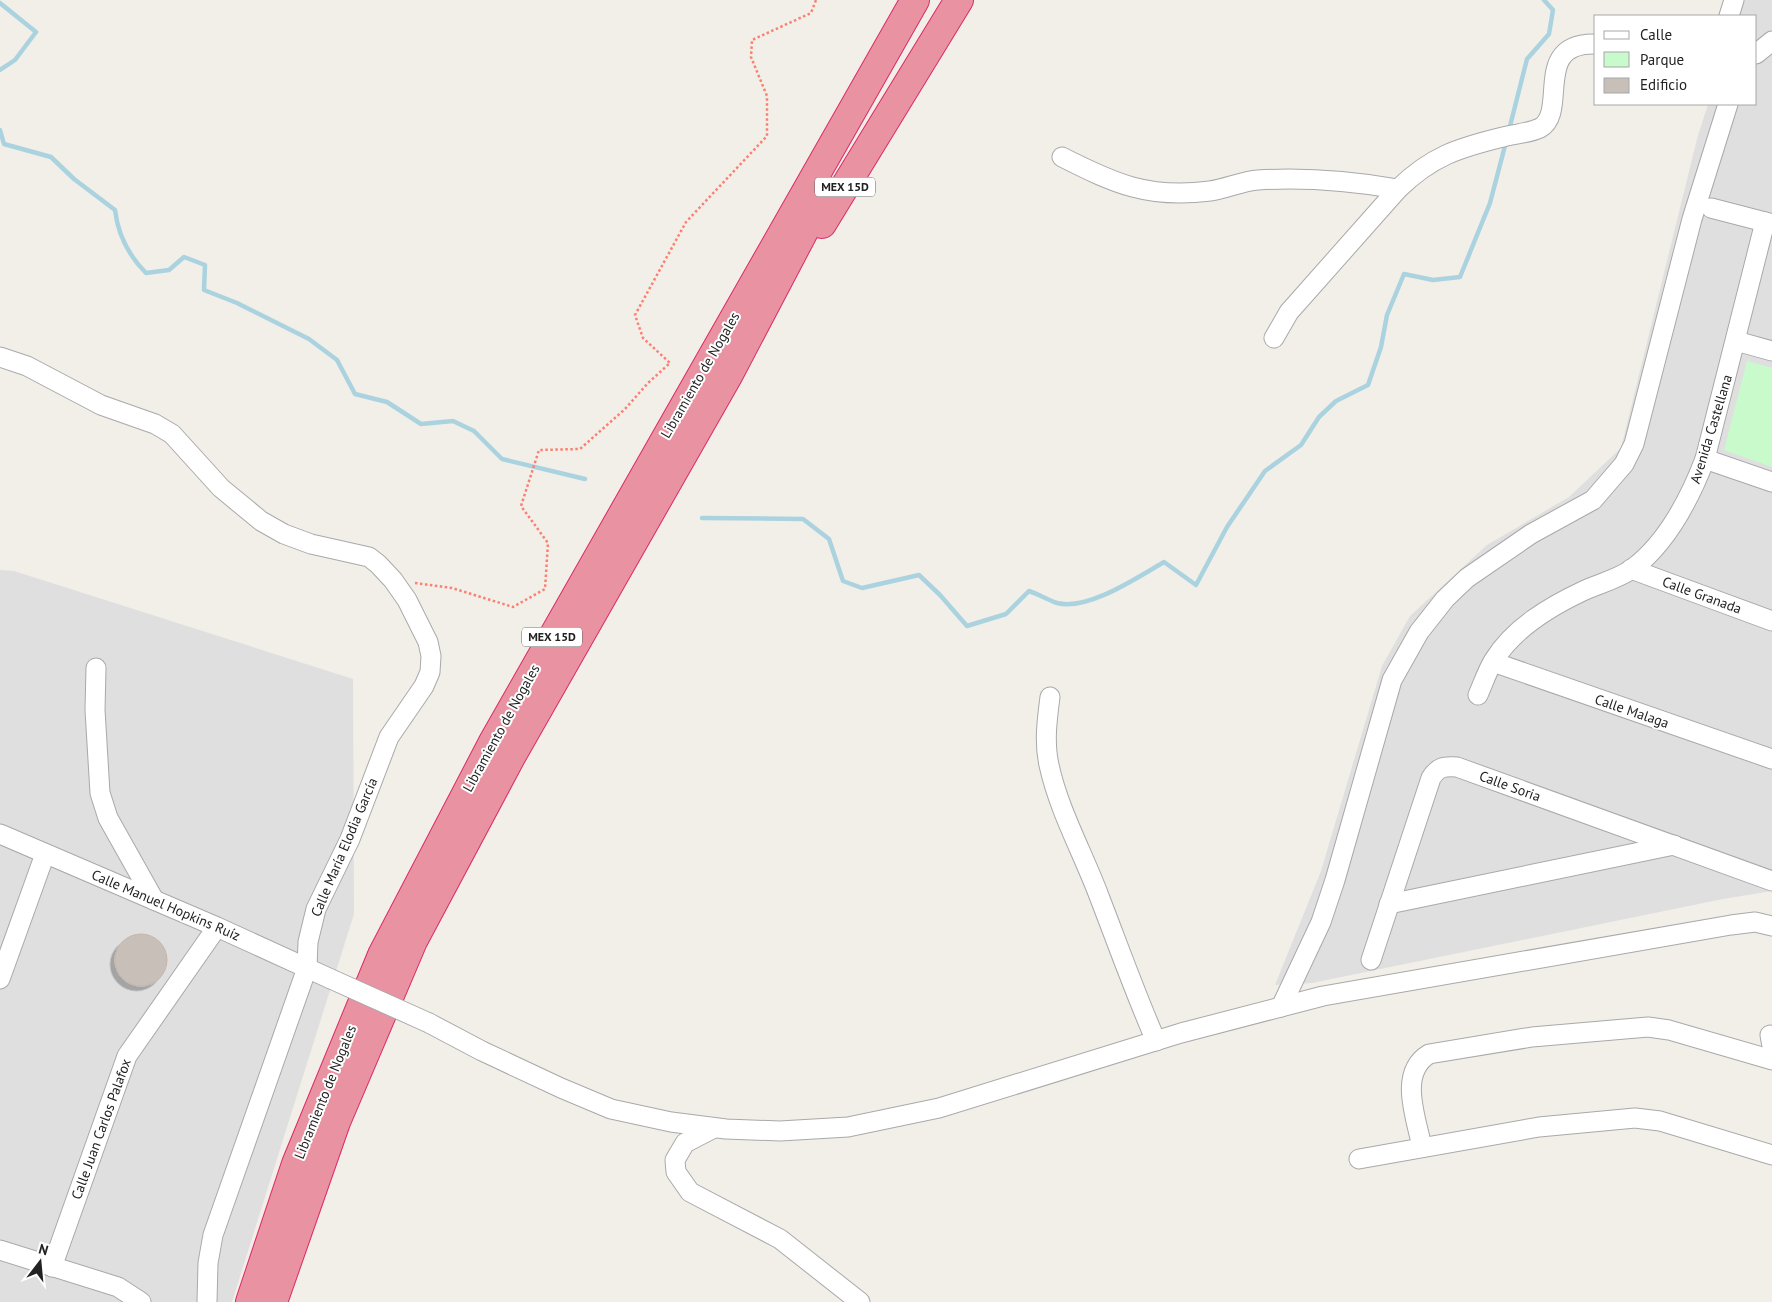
<svg xmlns="http://www.w3.org/2000/svg" width="1772" height="1302" font-family="'PT Sans',sans-serif">
  <defs>
    <filter id="shadow"><feDropShadow dx="-4.5" dy="4.5" stdDeviation="0" flood-color="#0004"/></filter>
  </defs>
  <rect width="100%" height="100%" fill="#f2efe9"/>
  <!-- residential -->
  <g fill="#e0dfdf">
    <path d="M1739,0h33v891l-49,8 -411,84 -37,2 46,-114 61,-205 28,-50 77,-71 82,-48 52,-49 76,-309 11,-35h48v-88h-22z"/>
    <path d="M0,570l14,1 339,108 1,235 -122,388h-232z"/>
  </g>
  <!-- park -->
  <path fill="#c8facc" d="M1747,361l25,7v99l-48,-17z"/>
  <g fill="none" stroke-linecap="round" stroke-linejoin="round">
    <!-- stream -->
    <g stroke="#aad3df" stroke-width="4.5">
      <path d="M0,3l36,29 -21,28 -15,10"/>
      <path d="M0,130l4,14 47,13 23,22 41,31c3,25 14,46 31,63l23,-3 15,-13 21,8 -1,25 33,13 72,36 28,21 18,34 32,8 34,22 32,-3 21,10 28,28 83,20"/>
      <path d="M1509,130l18,-71 22,-25 4,-24 -9,-10"/>
      <path d="M702,518l101,1 26,20 14,42 19,7 57,-13 21,20 27,31 39,-12 23,-23c9,3 19,9 28,12 31,8 81,-26 107,-41l32,23 31,-58 38,-56 36,-26 18,-28 17,-16 32,-16 13,-38 6,-32 17,-41 29,6 27,-3 30,-74 16,-61"/>
    </g>
  </g>
  <!-- building -->
  <circle fill="#c7bfb8" stroke="#c4b6ab" filter="url(#shadow)" cx="141" cy="960" r="26"/>
  <g fill="none" stroke-linecap="round" stroke-linejoin="round">
    <defs>
      <g id="minor">
        <path d="M1729,16l5,-16"/>
        <path d="M1756,54l16,-13"/>
        <path d="M1062,157c53,27 87,42 148,34 16,-2 32,-10 48,-11 48,-3 93,1 140,9"/>
        <path d="M1711,208l54,14"/>
        <path d="M1274,338l15,-26 109,-123c34,-33 60,-41 105,-52 11,-3 27,-4 37,-9 29,-16 -9,-86 56,-84"/>
        <path d="M1736,341l36,10"/>
        <path d="M0,357l27,9 74,39 54,19 17,10 49,54 40,33 23,13 27,10 58,13 9,7 15,16 14,20 21,42 3,14 -1,16 -6,14 -35,51 -39,102 -34,70 -8,33 -1,26 -94,267 -5,28 -1,39"/>
        <path d="M1705,459l67,23"/>
        <path d="M1631,569l141,52"/>
        <path d="M1493,662l279,97"/>
        <path d="M96,668l-1,42 5,83 8,25 46,82"/>
        <path d="M1478,695c5,-11 9,-24 16,-35 20,-32 55,-53 89,-69 15,-7 35,-12 49,-22 34,-25 58,-71 73,-110l60,-237 7,2"/>
        <path d="M1050,697c-3,23 -6,46 -1,68 10,46 34,88 50,131 19,49 36,97 57,145"/>
        <path d="M0,834l217,93 114,52"/>
        <path d="M1389,904l285,-59"/>
        <path d="M1371,960l60,-182c7,-11 13,-12 26,-11l315,114"/>
        <path d="M0,979l45,-125"/>
        <path d="M1281,1007l40,-85 14,-42 57,-200 27,-48 26,-33 22,-21 64,-44 62,-34 31,-36 10,-20 58,-225 36,-115"/>
        <path d="M429,1023l53,28 79,37 50,21 60,13 55,7 54,2 68,-4 91,-19 242,-75 142,-37 408,-71 24,-3 17,4"/>
        <path d="M1770,1035l2,11"/>
        <path d="M714,1128l-29,15 -10,17 1,12 14,20 90,47 80,63"/>
        <path d="M1422,1147c-6,-30 -24,-74 7,-93l103,-17 116,-10 21,3 103,30"/>
        <path d="M1359,1159l180,-32 96,-9 25,3 112,34"/>
        <path d="M0,1250l118,37 23,15"/>
        <path d="M52,1267l75,-211 90,-129"/>
      </g>
      <g id="highway">
        <path d="M822,224l137,-224"/>
        <path d="M250,1302l46,-138 86,-209 111,-213 422,-742"/>
        <path d="M273,1302l63,-180 77,-181 99,-186 217,-381 94,-179"/>
      </g>
    </defs>
    <!-- minor casing -->
    <use href="#minor" stroke="#a9a9a9" stroke-width="21"/>
    <!-- highway casing -->
    <use href="#highway" stroke="#dc2a67" stroke-width="30"/>
    <!-- path -->
    <path stroke="#fa8072" stroke-width="2.5" stroke-dasharray="2.5 2.5" stroke-linecap="butt" d="M415,583l37,5 61,19 32,-18 3,-46 -27,-37 18,-56 41,-1 45,-40 23,-26 22,-20 -27,-25 -8,-23 51,-93 81,-86v-40l-16,-39 1,-17 59,-27 5,-13"/>
    <!-- minor -->
    <use href="#minor" stroke="#fff" stroke-width="19"/>
    <!-- highway -->
    <use href="#highway" stroke="#e892a2" stroke-width="28"/>
    <defs>
      <path id="minor-bridge" d="M331,979l98,44"/>
    </defs>
    <!-- minor-bridge casing -->
    <use href="#minor-bridge" stroke="#a9a9a9" stroke-width="21" stroke-linecap="butt"/>
    <!-- minor-bridge -->
    <use href="#minor-bridge" stroke="#fff" stroke-width="19"/>
  </g>
  <g text-anchor="middle" stroke-width="4" stroke-linejoin="round" paint-order="stroke">
    <!-- shield labels -->
    <g fill="#fff" stroke="#646464" stroke-width="1">
      <rect x="815" y="177.5" width="60" height="19" rx="4"/>
      <rect x="522" y="627.5" width="60" height="19" rx="4"/>
    </g>
    <g font-size="12" font-weight="bold" fill="#222">
      <text x="845" y="191">MEX 15D</text>
      <text x="552" y="641">MEX 15D</text>
    </g>
    <!-- street labels -->
    <g font-size="14" fill="#222" stroke="#fff">
      <text transform="translate(700 375) rotate(-60)" y="5">Libramiento de Nogales</text>
      <text transform="translate(1711 429) rotate(-73)" y="5">Avenida Castellana</text>
      <text transform="translate(1702 595) rotate(20)" y="5">Calle Granada</text>
      <text transform="translate(1632 711) rotate(19)" y="5">Calle Malaga</text>
      <text transform="translate(501 728) rotate(-61)" y="5">Libramiento de Nogales</text>
      <text transform="translate(1510 786) rotate(20)" y="5">Calle Soria</text>
      <text transform="translate(344 847) rotate(-67)" y="5">Calle María Elodia García</text>
      <text transform="translate(166 905) rotate(23)" y="5">Calle Manuel Hopkins Ruíz</text>
      <text transform="translate(325 1092) rotate(-68)" y="5">Libramiento de Nogales</text>
      <text transform="translate(101 1129) rotate(-70)" y="5">Calle Juan Carlos Palafox</text>
    </g>
  </g>
  <!-- legend -->
  <rect x="1594" y="15" width="162" height="90" fill="#ffffff" stroke="#a7a7a7"/>
  <rect x="1604" y="31" width="25" height="8" fill="#ffffff" stroke="#a7a7a7"/>
  <text x="1640" y="40" font-size="15" fill="#222222">Calle</text>
  <rect x="1604" y="52" width="25" height="15" fill="#c8facc" stroke="#a7a7a7"/>
  <text x="1640" y="65" font-size="15" fill="#222222">Parque</text>
  <rect x="1604" y="78" width="25" height="15" fill="#c7bfb8" stroke="#a7a7a7"/>
  <text x="1640" y="90" font-size="15" fill="#222222">Edificio</text>
  <!-- north arrow -->
  <g transform="translate(40 1262) rotate(16)" stroke="#ffffff" stroke-width="4" paint-order="stroke">
  <path d="M0-4L9 19L0 12L-9 19Z" fill="#222222"/>
  <text y="-8" font-size="14" font-weight="bold" text-anchor="middle" fill="#222222">N</text>
  </g>
</svg>
